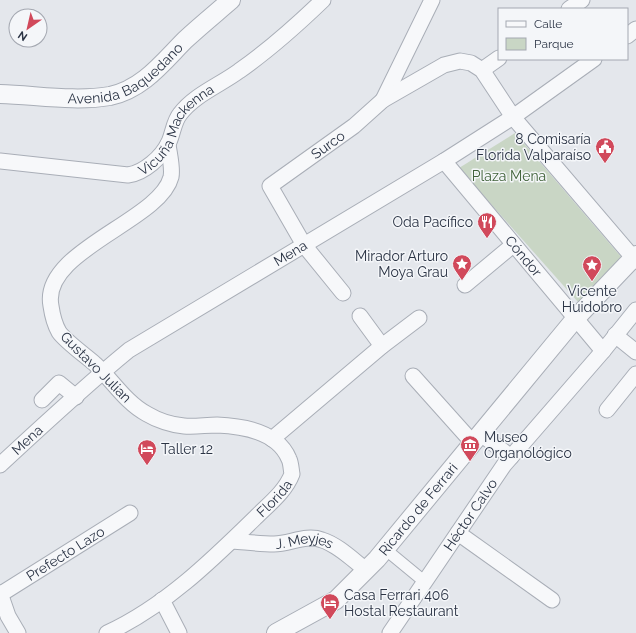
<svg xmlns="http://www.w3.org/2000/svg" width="636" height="633" font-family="Raleway,sans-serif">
  <rect width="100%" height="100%" fill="#e4e7ec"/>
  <!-- green -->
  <path fill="#c9d6c5" d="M515,133l107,125 -39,45 -5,-1 -119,-134z"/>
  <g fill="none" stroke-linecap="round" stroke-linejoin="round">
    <defs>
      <path id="pedestrian" d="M385,549l40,33"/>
      <g id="minor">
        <path d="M569,9l13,-9"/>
        <path d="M627,36l9,-7"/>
        <path d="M482,70l17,-12"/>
        <path d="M383,100l49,-100"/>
        <path id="s1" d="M0,161l128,14c16,-2 34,-18 41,-33 4,-9 5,-21 11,-28 14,-19 40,-29 59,-43 30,-21 57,-45 84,-71"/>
        <path id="s2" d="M444,161l159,190"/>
        <path d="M465,285l48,-40"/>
        <path id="s3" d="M343,293l-39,-48 -34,-59 84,-60 29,-26 61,-35 16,-4 11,2 11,7 31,47 123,144"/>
        <path d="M360,316l22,30"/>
        <path d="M615,335l21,17"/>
        <path d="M413,376l60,67"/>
        <path d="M42,400l17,-17 17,14"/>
        <path d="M607,410l29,-36"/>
        <path d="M481,434l30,23"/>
        <path d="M272,439l110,-93 37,-28"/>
        <path id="s4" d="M0,465c42,-39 85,-79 129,-115l315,-189 69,-44 81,-58"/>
        <path d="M458,533l94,67"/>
        <path id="s5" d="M233,541c13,1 27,3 41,3 16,0 32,-10 48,-4 16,5 31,20 44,30"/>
        <path d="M0,593l8,23 10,17"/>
        <path id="s6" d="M1,594l129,-81"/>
        <path d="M162,600l17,33"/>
        <path id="s7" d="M107,633c57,-26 104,-72 148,-115 14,-14 30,-26 37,-44 -1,-5 -1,-11 -3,-15 -11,-27 -46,-33 -72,-34 -11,0 -22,2 -33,1 -12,-1 -27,-6 -37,-12 -21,-11 -35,-34 -52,-50 -9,-8 -30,-23 -36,-32 -4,-7 -7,-19 -8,-26 -11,-55 109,-85 120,-129 2,-9 -2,-24 -3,-33"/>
        <path id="s8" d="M390,633l114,-168 99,-114 33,-41"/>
      </g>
      <g id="tertiary">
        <path id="s9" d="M0,94c36,1 74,8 110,2 33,-7 53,-34 75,-56 15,-14 31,-27 46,-40"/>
        <path id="s10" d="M276,633l60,-33 41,-41 198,-240 61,-64"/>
      </g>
    </defs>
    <!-- pedestrian casing -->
    <use href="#pedestrian" stroke="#a9aeb7" stroke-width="13"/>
    <!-- minor casing -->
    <use href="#minor" stroke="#a9aeb7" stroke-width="17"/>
    <!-- tertiary casing -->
    <use href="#tertiary" stroke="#a9aeb7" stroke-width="20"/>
    <!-- pedestrian -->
    <use href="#pedestrian" stroke="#f7f8fa" stroke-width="11"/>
    <!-- minor -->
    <use href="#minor" stroke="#f7f8fa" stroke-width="15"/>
    <!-- tertiary -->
    <use href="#tertiary" stroke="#f7f8fa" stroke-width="18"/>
  </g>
  <!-- icons -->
  <defs>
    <symbol id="civic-pin" viewBox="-11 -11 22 30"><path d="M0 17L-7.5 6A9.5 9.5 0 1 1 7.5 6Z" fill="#d1495b" stroke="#f4f6f9"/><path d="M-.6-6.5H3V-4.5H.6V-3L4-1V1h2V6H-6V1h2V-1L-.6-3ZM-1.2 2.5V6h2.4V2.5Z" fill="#fff"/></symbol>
    <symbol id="restaurant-pin" viewBox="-11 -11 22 30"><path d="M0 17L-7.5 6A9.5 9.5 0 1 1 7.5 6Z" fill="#d1495b" stroke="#f4f6f9"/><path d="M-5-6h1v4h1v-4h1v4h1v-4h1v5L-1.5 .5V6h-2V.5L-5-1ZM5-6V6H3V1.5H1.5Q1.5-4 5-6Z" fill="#fff"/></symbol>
    <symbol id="sight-pin" viewBox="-11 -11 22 30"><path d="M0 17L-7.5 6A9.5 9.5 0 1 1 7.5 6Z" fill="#d1495b" stroke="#f4f6f9"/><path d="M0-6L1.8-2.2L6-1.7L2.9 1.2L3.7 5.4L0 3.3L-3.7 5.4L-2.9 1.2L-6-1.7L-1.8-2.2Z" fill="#fff"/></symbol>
    <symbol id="museum-pin" viewBox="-11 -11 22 30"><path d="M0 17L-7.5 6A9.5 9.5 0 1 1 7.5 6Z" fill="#d1495b" stroke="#f4f6f9"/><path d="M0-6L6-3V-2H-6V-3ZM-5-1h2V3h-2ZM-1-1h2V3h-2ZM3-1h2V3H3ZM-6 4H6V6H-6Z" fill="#fff"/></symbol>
    <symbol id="hotel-pin" viewBox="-11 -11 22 30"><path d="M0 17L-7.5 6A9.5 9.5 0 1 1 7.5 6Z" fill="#d1495b" stroke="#f4f6f9"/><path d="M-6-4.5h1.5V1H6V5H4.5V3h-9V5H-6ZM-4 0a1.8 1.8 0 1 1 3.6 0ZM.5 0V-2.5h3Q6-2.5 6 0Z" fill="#fff"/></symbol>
  </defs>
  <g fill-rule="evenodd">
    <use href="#civic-pin" x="594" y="136" width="22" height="30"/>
    <use href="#restaurant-pin" x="476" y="211" width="22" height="30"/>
    <use href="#sight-pin" x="451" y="253" width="22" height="30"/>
    <use href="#sight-pin" x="581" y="254" width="22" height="30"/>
    <use href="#museum-pin" x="459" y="434" width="22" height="30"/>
    <use href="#hotel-pin" x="136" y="438" width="22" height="30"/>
    <use href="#hotel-pin" x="319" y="592" width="22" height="30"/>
  </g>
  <g text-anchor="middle" stroke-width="3" stroke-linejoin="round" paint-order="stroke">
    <!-- street labels -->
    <g font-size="14" fill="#2b3445" stroke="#f4f6f9">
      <text dy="5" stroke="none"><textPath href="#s9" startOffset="133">Avenida Baquedano</textPath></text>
      <text dy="5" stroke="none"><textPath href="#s1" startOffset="198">Vicuña Mackenna</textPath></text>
      <text dy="5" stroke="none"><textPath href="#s3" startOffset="201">Surco</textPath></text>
      <text dy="5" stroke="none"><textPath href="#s4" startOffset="361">Mena</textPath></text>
      <text dy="5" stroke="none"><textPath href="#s2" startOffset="124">Cóndor</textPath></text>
      <text transform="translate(96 367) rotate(45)" y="5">Gustavo Julian</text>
      <text dy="5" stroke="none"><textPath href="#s4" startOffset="37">Mena</textPath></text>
      <text dy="5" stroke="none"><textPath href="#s7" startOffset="216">Florida</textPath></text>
      <text dy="5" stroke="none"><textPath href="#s10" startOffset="191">Ricardo de Ferrari</textPath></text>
      <text dy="5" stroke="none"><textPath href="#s8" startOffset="143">Héctor Calvo</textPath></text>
      <text dy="5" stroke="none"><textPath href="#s5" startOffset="72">J. Meyjes</textPath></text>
      <text dy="5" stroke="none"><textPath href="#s6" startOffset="76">Prefecto Lazo</textPath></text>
    </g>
    <!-- poi labels -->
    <g font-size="14" fill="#2b3445" stroke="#f4f6f9" text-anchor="end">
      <text x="591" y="144">8 Comisaría<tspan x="591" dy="16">Florida Valparaíso</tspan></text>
      <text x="473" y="227">Oda Pacífico</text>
      <text x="448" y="261">Mirador Arturo<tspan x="448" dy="16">Moya Grau</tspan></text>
      <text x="592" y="296" text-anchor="middle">Vicente<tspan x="592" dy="16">Huidobro</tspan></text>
      <text x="484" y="442" text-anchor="start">Museo<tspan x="484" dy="16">Organológico</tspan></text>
      <text x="161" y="454" text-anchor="start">Taller 12</text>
      <text x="344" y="600" text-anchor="start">Casa Ferrari 406<tspan x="344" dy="16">Hostal Restaurant</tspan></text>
    </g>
    <!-- park labels -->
    <g font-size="14" fill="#3f6138" stroke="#f4f6f9">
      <text x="509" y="181">Plaza Mena</text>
    </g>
  </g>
  <!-- legend -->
  <rect x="498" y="8" width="130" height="52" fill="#f4f6f9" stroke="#a4a8b1"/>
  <rect x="506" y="21" width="20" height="6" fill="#f7f8fa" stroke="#a4a8b1"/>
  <text x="534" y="28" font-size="12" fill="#2b3445">Calle</text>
  <rect x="506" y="38" width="20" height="12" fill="#c9d6c5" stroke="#a4a8b1"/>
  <text x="534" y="48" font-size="12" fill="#2b3445">Parque</text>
  <!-- north arrow -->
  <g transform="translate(28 28) rotate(214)"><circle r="19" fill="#f4f6f9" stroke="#a4a8b1"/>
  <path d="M0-3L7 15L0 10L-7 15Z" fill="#d1495b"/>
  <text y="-6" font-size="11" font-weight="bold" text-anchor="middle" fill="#2b3445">N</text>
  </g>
</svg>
